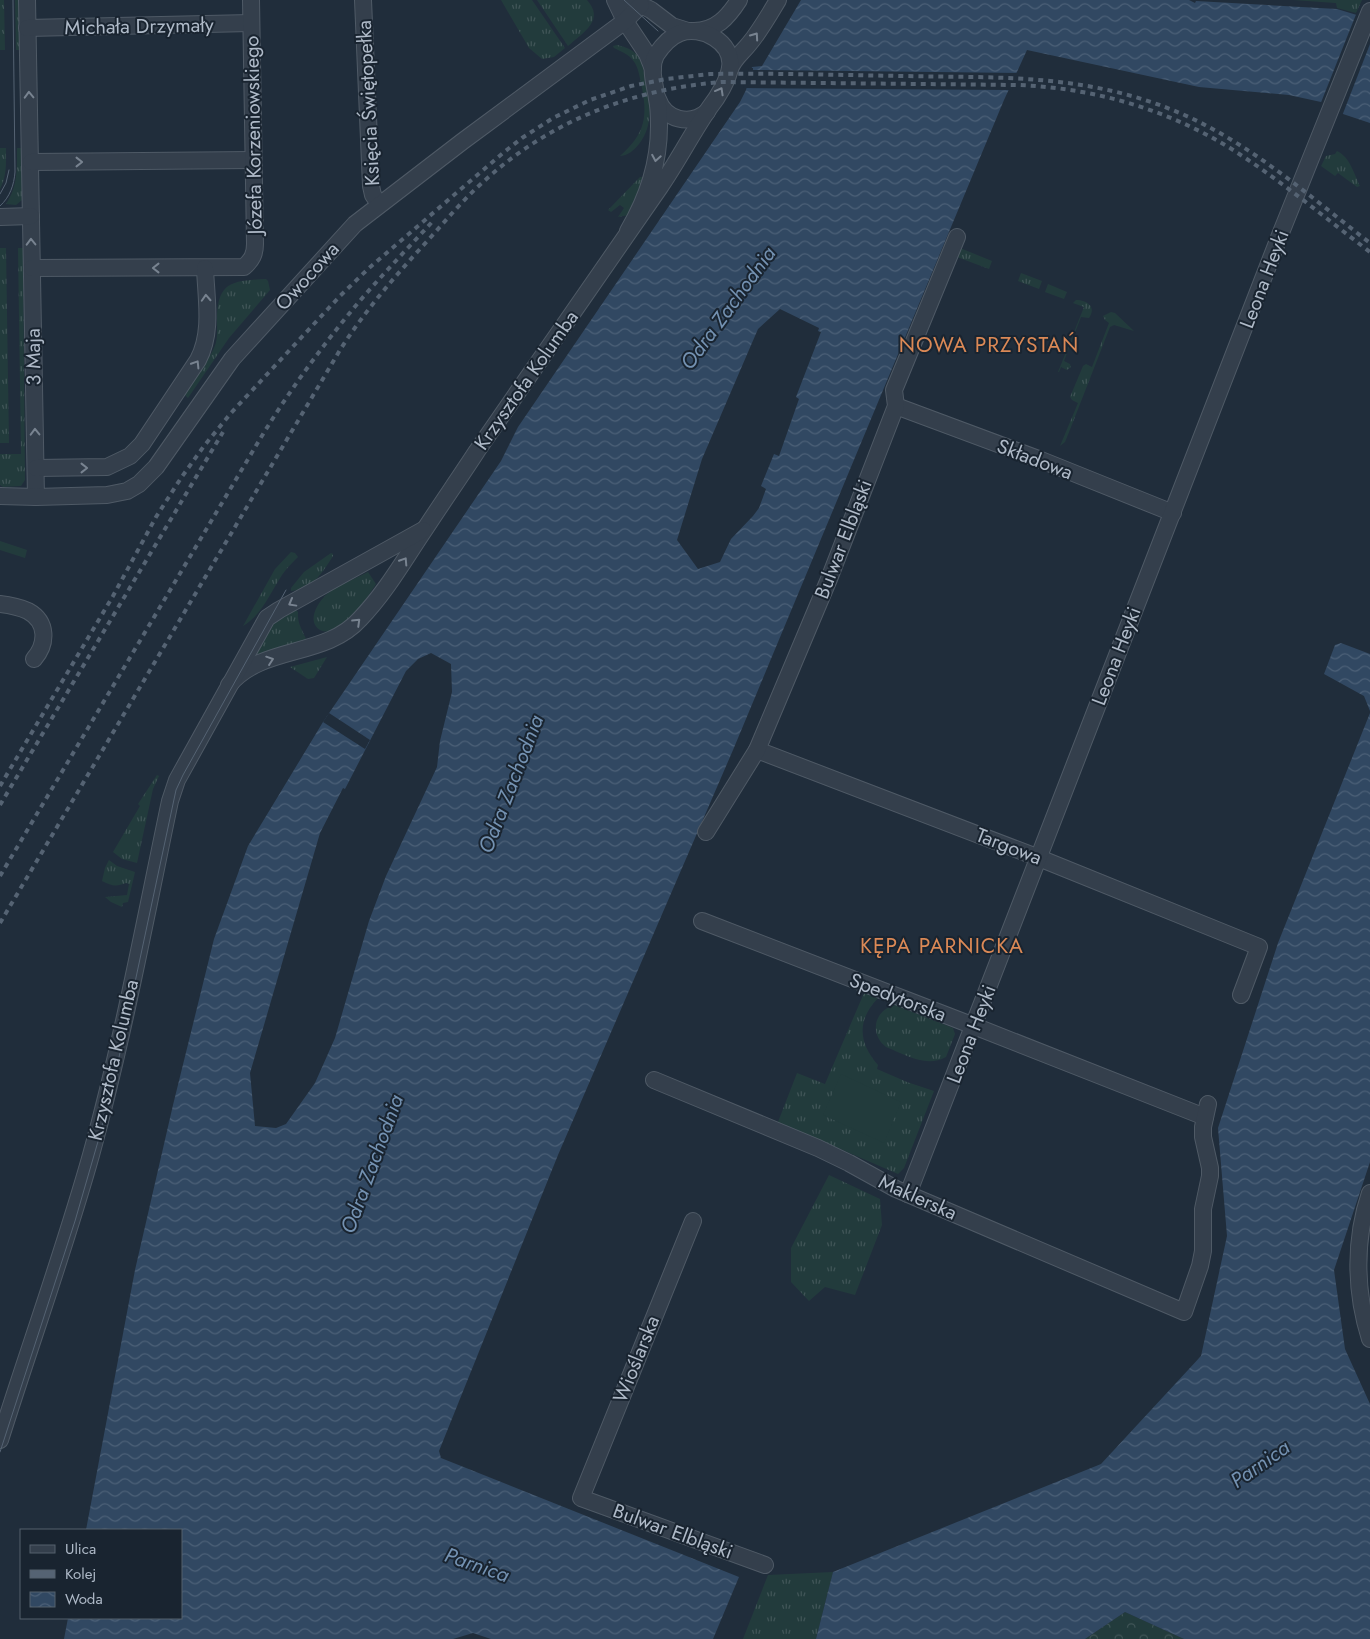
<svg xmlns="http://www.w3.org/2000/svg" width="1370" height="1639" font-family="Jost,sans-serif">
  <defs>
    <pattern id="grass-tufts" width="24" height="20" patternUnits="userSpaceOnUse" patternTransform="scale(1.25)"><rect width="24" height="20" fill="#223b3c"/><path d="M3 7l-1-3M5 7V3M7 7l1-3M15 17l-1-3M17 17v-4M19 17l1-3" fill="none" stroke="#405557"/></pattern>
    <pattern id="forest-crowns" width="20" height="18" patternUnits="userSpaceOnUse" patternTransform="scale(1.25)"><rect width="20" height="18" fill="#223b3c"/><path d="M2 6a3 3 0 1 1 6 0M12 15a3 3 0 1 1 6 0" fill="none" stroke="#405557"/></pattern>
    <pattern id="water-waves" width="16" height="10" patternUnits="userSpaceOnUse" patternTransform="scale(1.25)"><rect width="16" height="10" fill="#314862"/><path d="M0 5q4-4 8 0t8 0" fill="none" stroke="#4c6077"/></pattern>
  </defs>
  <rect width="100%" height="100%" fill="#202d3b"/>
  <!-- grass -->
  <g fill="url(#grass-tufts)">
    <path d="M0,0h4l1,50h-5z"/>
    <path d="M15,0h6v50h-5z"/>
    <path d="M501,0h31l33,48 -11,9 -12,2 -13,-11z"/>
    <path d="M537,0h50c18,20 -3,32 -19,46z"/>
    <path d="M1293,0h69l-6,13 -19,-5 -1,-5z"/>
    <path d="M617,45c8,2 15,4 20,10 6,7 7,18 8,26 5,22 9,44 -6,63 -6,7 -10,11 -19,12 26,-23 28,-40 21,-73 -2,-9 -3,-18 -10,-25 -5,-5 -11,-7 -17,-10l-1,-2z"/>
    <path d="M0,148h6c0,15 1,28 -6,41z"/>
    <path d="M17,148h6l-1,52 -6,5 -10,-1c12,-18 11,-35 11,-56z"/>
    <path d="M1337,151c13,6 17,23 23,35l-3,1 -19,-14 -3,3 -14,-10 5,-10 9,-2z"/>
    <path d="M640,177h3l1,2 -15,36 -11,2 6,-9 -4,-3 -9,7 -3,-2z"/>
    <path d="M0,248h6l3,195h-9z"/>
    <path d="M18,248h5l2,232 -4,6 -18,1 -3,-2v-31h21z"/>
    <path d="M960,248l32,13 -3,8 -32,-12z"/>
    <path d="M1021,273l21,8 -3,8 -21,-8z"/>
    <path d="M266,279l2,2 2,9 -41,48 -41,60 -5,-5c10,-14 24,-30 31,-45 4,-8 3,-18 3,-27 0,-39 14,-40 49,-42z"/>
    <path d="M1048,284l19,8 -3,7 -19,-7z"/>
    <path d="M1076,300c11,0 21,7 13,18l-8,-1 -17,44 6,3 1,3 -4,3 -6,-3 -2,5h-1l26,-65 -11,-4z"/>
    <path d="M1111,312l4,1 19,18 -20,-6 -4,2 -37,95 -8,20 -5,4 18,-43 -6,-3 -2,-3 13,-31 3,-2 6,3 17,-44 -4,-3 -2,-4z"/>
    <path d="M0,541l27,9 -2,8 -25,-8z"/>
    <path d="M291,552l4,1 3,4c-6,6 -12,12 -16,18 -12,18 -20,40 -39,51l32,-57z"/>
    <path d="M331,553l2,1v2c-10,16 -21,34 -42,35v-3l13,-16z"/>
    <path d="M368,572l8,12c-12,18 -23,38 -45,47 -3,1 -7,1 -11,-1 -14,-9 -2,-28 7,-36 12,-10 28,-15 41,-22z"/>
    <path d="M296,610l2,2c-1,12 5,19 9,29l-52,15 17,-31z"/>
    <path d="M327,657l-13,21 -6,1 -18,-12z"/>
    <path d="M157,775l2,1 -6,13 -16,74 -15,-4 -9,-7 27,-46 -2,-2z"/>
    <path d="M109,860l8,6 18,6 -7,30 -5,1 -1,4 -11,-5 -6,-5 22,-2 2,-11 -3,-1c-10,4 -14,3 -24,-2l3,-13z"/>
    <path d="M864,993l14,5c-21,22 -20,44 0,67l-1,4 30,13 27,9 -30,77 -6,6 -120,-52 19,-49 28,11z"/>
    <path d="M895,1005l58,23 2,6 -9,23c-20,11 -40,-2 -60,-10 -17,-13 -12,-37 9,-42z"/>
    <path d="M829,1175l51,24 2,26 -27,70 -30,-8 -16,14 -18,-19v-34z"/>
    <path d="M833,1572l-17,67h-73l25,-64z"/>
  </g>
  <!-- forest -->
  <path fill="url(#forest-crowns)" d="M1125,1612l59,27h-99z"/>
  <!-- park -->
  <path fill="#223b3c" d="M841,1074l60,28 -17,41 -61,-28z"/>
  <!-- water -->
  <g fill="url(#water-waves)" fill-rule="evenodd">
    <path d="M801,0h388l6,3 1,-2 141,8 33,10v104l-27,-9 -22,-12 -32,-7 -90,-8 -172,-37 -23,50 -271,650 -175,405 -119,296 2,7 298,119 -26,62h-222l-18,-6 -20,6h-389l4,-21h113v-88h-95l49,-260 38,-165 41,-166 34,-93 75,-124 178,-261 17,-34 222,-325 6,-12 6,-23 10,-1zM780,309l39,19 -1,3 3,1 -25,65 3,2 -20,57 -5,-2 -13,32 5,3 -7,19 -6,8 -22,23 -11,23 -22,7 -21,-29 25,-81 56,-130zM431,653l20,11 1,28 -12,49 -3,26 -51,109 -17,45 -34,117 -20,45 -29,41 -10,4 -21,-2 -5,-53 70,-240 23,-45 2,1 61,-118 12,-12z"/>
    <path d="M1341,643l29,11v57l-6,-15 -40,-22 11,-29z"/>
    <path d="M1370,713v449l-36,108 11,79 25,55v235h-186l-59,-27 -40,27h-269l17,-67 268,-108 100,-108 26,-120 -9,-108 60,-185z"/>
  </g>
  <!-- pier -->
  <g fill="#202d3b">
    <path d="M1357,12l13,5v27l-28,72 -22,-11z"/>
    <path d="M749,68h4v2l266,3 -7,17 -269,-2z"/>
    <path d="M329,713l41,27 -5,9 -42,-27z"/>
  </g>
  <g fill="none" stroke-linecap="round" stroke-linejoin="round">
    <defs>
      <g id="minor">
        <path d="M27,0l9,497"/>
        <path d="M363,0l8,186 2,9 6,9"/>
        <path d="M615,0l10,21 22,33 6,15"/>
        <path d="M631,0l20,10 21,16 16,5"/>
        <path d="M27,28l224,-5"/>
        <path d="M694,31c22,0 34,-14 45,-31"/>
        <path d="M730,69c4,-11 12,-16 19,-25 11,-13 20,-29 29,-44"/>
        <path d="M658,99c7,21 32,27 49,13"/>
        <path d="M31,162l222,-2"/>
        <path d="M0,217l31,-1"/>
        <path d="M32,268l212,-1c8,-7 11,-13 11,-23l-4,-244"/>
        <path d="M896,406l145,54 132,53"/>
        <path d="M36,468l71,-1 23,-11 12,-12 56,-84c15,-28 8,-62 7,-92"/>
        <path d="M0,496l36,1 71,-2 20,-4 12,-7 17,-17 76,-108 123,-135 108,-83 162,-120 16,-16"/>
        <path d="M0,604c9,1 19,3 28,7 20,11 19,33 6,48"/>
        <path d="M229,685c33,-40 96,-27 131,-66 26,-27 44,-59 65,-90 17,-26 35,-52 52,-78 61,-88 122,-177 183,-264 18,-26 32,-54 50,-80 8,-10 18,-27 20,-39 4,-26 -29,-43 -50,-35 -11,4 -18,13 -24,22 -7,14 -1,29 1,44 2,9 2,18 2,27 0,38 -12,73 -31,105"/>
        <path d="M757,750l282,108 220,89 -18,48"/>
        <path d="M706,832l51,-82 72,-171 67,-173 -2,-16 63,-153"/>
        <path d="M702,921l272,105 231,91"/>
        <path d="M654,1080l164,68 31,15 47,26 288,123 16,-46 3,-15v-42l7,-33v-8l-7,-31v-10l5,-23"/>
        <path d="M1370,1193c-16,47 -15,99 0,146"/>
        <path d="M908,1194l372,-959 90,-224"/>
        <path d="M693,1221l-112,277 184,67"/>
        <path d="M0,1440c30,-95 64,-189 91,-285 32,-116 54,-235 79,-354l7,-21 90,-162 12,-8 144,-80"/>
      </g>
    </defs>
    <!-- minor casing -->
    <use href="#minor" stroke="#4f5a66" stroke-width="18"/>
    <!-- minor -->
    <use href="#minor" stroke="#343f4c" stroke-width="16"/>
    <!-- tram -->
    <g stroke="#556373" stroke-width="1">
      <path d="M624,0l34,31"/>
      <path d="M0,194l6,-11 3,-13"/>
      <path d="M0,206c10,-9 14,-21 15,-34l-2,-172"/>
      <path d="M0,1452l75,-231 24,-83 19,-76 58,-272 7,-15 103,-185"/>
    </g>
    <!-- rail -->
    <g stroke="#556373" stroke-width="4" stroke-dasharray="5 5" stroke-linecap="butt">
      <path d="M0,786l113,-190 43,-79 25,-39 23,-32 27,-33 109,-117 29,-28 134,-115 19,-15 31,-20 37,-18 41,-14 35,-7 44,-5c64,-1 128,1 192,2 104,2 192,-3 289,42 66,31 122,81 179,125"/>
      <path d="M0,805l223,-373"/>
      <path d="M0,876l260,-437c29,-48 62,-93 98,-136 24,-28 50,-55 75,-82"/>
      <path d="M0,923l340,-573c26,-41 57,-76 90,-112 17,-19 33,-38 52,-55 67,-62 150,-94 240,-101l296,3c76,3 148,24 212,63 49,31 94,69 140,104"/>
    </g>
  </g>
  <!-- one-way arrows -->
  <defs><path id="oneway-chevron" d="M-2-3.5L2.5 0L-2 3.5" fill="none" stroke-width="1.6" stroke-linecap="round" stroke-linejoin="round" transform="scale(1.25)"/></defs>
  <g stroke="#788390">
    <use href="#oneway-chevron" transform="translate(755 36) rotate(-55)"/>
    <use href="#oneway-chevron" transform="translate(720 91) rotate(-61)"/>
    <use href="#oneway-chevron" transform="translate(29 95) rotate(-92)"/>
    <use href="#oneway-chevron" transform="translate(656 158) rotate(100)"/>
    <use href="#oneway-chevron" transform="translate(79 162)"/>
    <use href="#oneway-chevron" transform="translate(31 242) rotate(-91)"/>
    <use href="#oneway-chevron" transform="translate(156 268) rotate(180)"/>
    <use href="#oneway-chevron" transform="translate(206 298) rotate(-93)"/>
    <use href="#oneway-chevron" transform="translate(196 364) rotate(-58)"/>
    <use href="#oneway-chevron" transform="translate(35 432) rotate(-91)"/>
    <use href="#oneway-chevron" transform="translate(84 468)"/>
    <use href="#oneway-chevron" transform="translate(404 561) rotate(-57)"/>
    <use href="#oneway-chevron" transform="translate(292 603) rotate(151)"/>
    <use href="#oneway-chevron" transform="translate(357 622) rotate(-44)"/>
    <use href="#oneway-chevron" transform="translate(270 660) rotate(-19)"/>
  </g>
  <g text-anchor="middle" stroke-width="4" stroke-linejoin="round" paint-order="stroke">
    <!-- street labels -->
    <g font-size="20" fill="#afbac8" stroke="#192430">
      <text transform="translate(139 26) rotate(-1)" y="7">Michała Drzymały</text>
      <text transform="translate(368 103) rotate(-93)" y="7">Księcia Świętopełka</text>
      <text transform="translate(253 135) rotate(-91)" y="7">Józefa Korzeniowskiego</text>
      <text transform="translate(307 276) rotate(-48)" y="7">Owocowa</text>
      <text transform="translate(1264 279) rotate(-69)" y="7">Leona Heyki</text>
      <text transform="translate(33 357) rotate(-91)" y="7">3 Maja</text>
      <text transform="translate(526 380) rotate(-55)" y="7">Krzysztofa Kolumba</text>
      <text transform="translate(1035 459) rotate(21)" y="7">Składowa</text>
      <text transform="translate(843 539) rotate(-69)" y="7">Bulwar Elbląski</text>
      <text transform="translate(1116 656) rotate(-69)" y="7">Leona Heyki</text>
      <text transform="translate(1009 846) rotate(21)" y="7">Targowa</text>
      <text transform="translate(898 997) rotate(21)" y="7">Spedytorska</text>
      <text transform="translate(971 1034) rotate(-69)" y="7">Leona Heyki</text>
      <text transform="translate(113 1060) rotate(-77)" y="7">Krzysztofa Kolumba</text>
      <text transform="translate(918 1197) rotate(24)" y="7">Maklerska</text>
      <text transform="translate(636 1359) rotate(-68)" y="7">Wioślarska</text>
      <text transform="translate(673 1531) rotate(20)" y="7">Bulwar Elbląski</text>
    </g>
    <!-- water labels -->
    <g font-size="21" font-style="italic" fill="#7492b2" stroke="#192430">
      <text transform="translate(728 308) rotate(-54)" y="7">Odra Zachodnia</text>
      <text transform="translate(511 784) rotate(-69)" y="7">Odra Zachodnia</text>
      <text transform="translate(372 1164) rotate(-70)" y="7">Odra Zachodnia</text>
      <text transform="translate(1260 1464) rotate(-35)" y="7">Parnica</text>
      <text transform="translate(477 1565) rotate(19)" y="7">Parnica</text>
    </g>
    <!-- neighbourhood labels -->
    <g font-size="21" letter-spacing="1" fill="#db8956" stroke="#192430">
      <text x="989" y="352">NOWA PRZYSTAŃ</text>
      <text x="942" y="953">KĘPA PARNICKA</text>
    </g>
  </g>
  <!-- legend -->
  <rect x="20" y="1529" width="162" height="90" fill="#192430" stroke="#55606d"/>
  <rect x="30" y="1545" width="25" height="8" fill="#343f4c" stroke="#55606d"/>
  <text x="65" y="1554" font-size="15" fill="#afbac8">Ulica</text>
  <rect x="30" y="1570" width="25" height="8" fill="#556373" stroke="#55606d"/>
  <text x="65" y="1579" font-size="15" fill="#afbac8">Kolej</text>
  <rect x="30" y="1592" width="25" height="15" fill="url(#water-waves)" stroke="#55606d"/>
  <text x="65" y="1604" font-size="15" fill="#afbac8">Woda</text>
</svg>
